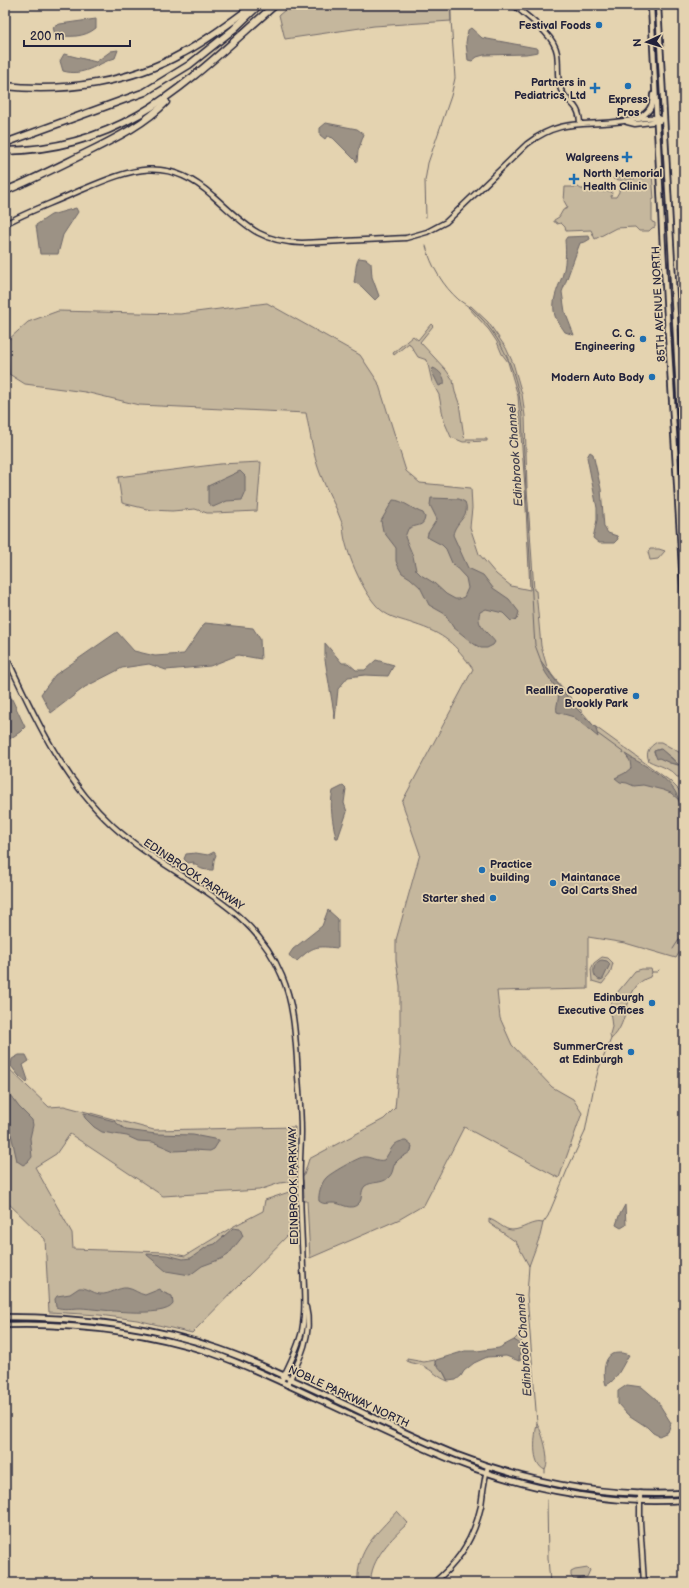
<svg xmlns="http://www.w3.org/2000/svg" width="689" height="1588" font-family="'Balsamiq Sans',sans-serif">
  <rect width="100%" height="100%" fill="#e4d3b0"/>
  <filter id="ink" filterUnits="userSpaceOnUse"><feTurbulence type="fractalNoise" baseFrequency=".025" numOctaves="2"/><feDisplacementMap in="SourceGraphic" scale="8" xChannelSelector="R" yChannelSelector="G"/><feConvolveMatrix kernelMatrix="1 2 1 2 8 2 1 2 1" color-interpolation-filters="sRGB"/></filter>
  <g filter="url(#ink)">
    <!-- green -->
    <g fill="#c5b79d" stroke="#746c6c" fill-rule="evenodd">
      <path d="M291,5h160v16l-77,5 -89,13 -6,-24z"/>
      <path d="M646,174h6l2,25 -2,1v22l3,1v4l-3,1 -3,3h-10l-4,-4 -19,1 -21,11 -4,-9 -25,1 -1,-4 -4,-4 -4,1 -1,-2h-2v-2l5,-3 4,-7 5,-2 -4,-7 1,-14h13l3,2h17l5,3 8,-1 1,2 -1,4h5l3,-5v-4l5,-2 3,-3 -1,-2 -13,-2 1,-2h11v2l21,-1z"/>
      <path d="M267,303l93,52 18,27 28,89 14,12 51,5 1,20 -2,19 9,27 17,20 15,12 19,4 -5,-103 -7,-91 -10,-34 -6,-8 -5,-12 -8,-12 -21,-23 1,-1h2l17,16 18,26 7,15 9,31 3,22 2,72 7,102 2,1 5,55 6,21 5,8 41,50 77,56 9,9 5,10v145l-8,13 -51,-15 -37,-6v52l-91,2 3,27 12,27 40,42 21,12 9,14 -23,65 -95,-51 -40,78 -24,14 -90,39 -3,-57h-15l2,28 -102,104 -55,-13 -38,-5 -50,-3 -4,-73 -40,-39v-135l44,42 15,-1 90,24 141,-3 -2,49 11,-1 5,-16 75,-40 11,-11 5,-54v-68l-4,-26v-20l24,-86 -18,-52 71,-133c-18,-25 -28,-35 -59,-45 -11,-4 -24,-6 -33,-14 -16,-13 -34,-55 -37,-75 -1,-5 0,-9 -2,-12 -6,-18 -16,-33 -22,-50 -7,-18 -10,-41 -14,-60l-167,-8 -54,-13 -60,-8 -16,-10 -2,-24 1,-10 20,-18 30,-11 122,3zM70,1134l93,62 96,-6 21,-7 23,-3 1,17h-11l-1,-6 -27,9 -2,11 -29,15 -49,30 -20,-4 -92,-3 -1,-16 -37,-66 21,-13z"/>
      <path d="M431,324l2,2 -13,16 26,28 7,10 2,12 4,11 5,34 2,2h21v2l-24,1 -12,-5 -7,-16 -5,-26 -7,-13 -5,-22 -9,-3 -9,-14 -15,12 -1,-2 20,-17 5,4z"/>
      <path d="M261,462l-4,49 -42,2h-8l-12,-4 -23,2 -21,-1 -29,-7 -4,-26 102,-13z"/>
      <path d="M650,549h9l6,2 -7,8 -8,1 -2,-8z"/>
      <path d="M657,742h4l23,13v22h-7c-8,-10 -18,-11 -28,-16 -4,-9 0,-14 8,-19zM660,749l12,9 6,7 -8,-2 -15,-8 -1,-4z"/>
      <path d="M602,957l6,1 5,5 -3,11 -8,10 -10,-3 -1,-12 3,-6z"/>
      <path d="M642,969h9l1,3 -2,5c-28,9 -19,46 -39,62l-1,-5 2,-7 -2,-17 2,-11 23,-28z"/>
      <path d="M489,1219c8,2 15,11 23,11 11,0 20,-10 31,-7l-3,13 -11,30 -13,-24 -27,-19z"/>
      <path d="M519,1335c4,8 6,17 2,25l-2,1 1,-13 -6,-8z"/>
      <path d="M407,1359l17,3 11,-2v4l6,4 7,13c-9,-3 -16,-11 -25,-15 -5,-3 -11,-2 -16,-5z"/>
      <path d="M537,1423c5,9 14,37 8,47 -15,-6 -10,-35 -8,-47z"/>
      <path d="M397,1511l11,12c-15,14 -39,37 -37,60h-13c-2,-34 19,-49 39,-72z"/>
      <path d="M588,1568l2,2 -3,7 -13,3 -3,-4v-4l4,-2z"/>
    </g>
    <!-- water -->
    <g fill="#9c9285" stroke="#6b6567">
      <path d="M96,19v9c-12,10 -27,9 -41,7l-2,-8 7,-3z"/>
      <path d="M471,28l11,10 54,10 2,1v3l-12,2 -42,1 -7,2 -5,4 -4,-1 -2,-17 2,-13z"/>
      <path d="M118,50l-3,8c-19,6 -31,19 -52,13l-3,-10 4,-7 32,8 15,-11z"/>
      <path d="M326,123l31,6 7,5 -6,17 -1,11 -24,-24 -6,-2 -2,3 -5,-4v-7z"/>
      <path d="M76,208l2,4 -15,23 -5,19h-18l-4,-29 15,-10z"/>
      <path d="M589,236l1,3 -5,3 -5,1 -18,49 3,20 9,23 -9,-3c-3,-5 -8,-10 -10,-16 -4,-14 2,-26 7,-39 4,-12 4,-25 3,-37l2,-3z"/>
      <path d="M359,258l7,1 5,4 1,14 7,19 -4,4 -14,-14 -7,-4c2,-8 1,-18 5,-24z"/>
      <path d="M433,368c6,2 13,10 11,16l-5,2 -7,-14z"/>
      <path d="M590,452l3,2 8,35 3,38 4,6 9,3 1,3 -4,4h-15l-6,-5 4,-18v-12l-10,-51z"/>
      <path d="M240,471l5,5v17l-3,7 -15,1 -14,6 -5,-4v-17z"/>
      <path d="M431,498l28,1 6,3c6,15 -10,19 -12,33l15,33 15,7 10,13 16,11 10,13 -2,7 -6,2 -8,-8 -17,-4 -6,3c-5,14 8,20 15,30l-2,3 -6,3h-6l-7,-4 -21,-17 -8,-13 -16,-9 -9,-18 -10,-9 -8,-5 -3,-5 -3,-7v-13l-13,-17 -2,-10 12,-21c10,0 20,10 30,13l2,4c-1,11 -10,7 -17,12l-3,8 8,19 3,14 5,5 13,8 12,11 9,5h4l5,-2 4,-9 -2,-10 -14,-15 -6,-14 -4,-4 -15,-8 1,-4 9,-14 -7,-14z"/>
      <path d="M205,623l48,5 7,11 1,20 -23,-4 -28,11 -44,4 -17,-6 -27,4 -37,19 -34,26 -10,-19 14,-19 62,-43 17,19 21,5 29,-2z"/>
      <path d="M325,643l17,20h6l8,7h9l11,-10 18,5 -6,11 -23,-1 -17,2 -10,12 -3,30 -10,-59z"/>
      <path d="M541,661l34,46 21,21 2,9 -24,-20 -17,-5c-2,-7 4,-14 0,-22 -5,-10 -14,-17 -16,-29z"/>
      <path d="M10,695l15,32 -5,5 -15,10v-38z"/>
      <path d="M661,749l18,16 -9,-2 -11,-5 -2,1 -3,-8z"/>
      <path d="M625,754c19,12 46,22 54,46l-8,-7 -8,-3 -20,-5 -9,1 -7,-3 -7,-1 -5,-4 10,-5 6,-5 -1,-7z"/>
      <path d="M343,786l3,3 -2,14 3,9 -9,26h-2c-3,-14 -7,-33 -3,-47z"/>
      <path d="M214,852l2,3 -2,5 -1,10c-7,0 -14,0 -17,-6h-3l1,-2 -6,1 -4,-4 2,-5 10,-1 12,2z"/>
      <path d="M328,910l10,9v29c-22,-2 -24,-3 -41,13l-5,-2 -3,-4 4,-6 29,-23z"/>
      <path d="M602,960l5,1 3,3 -7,15 -3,1c-9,-3 -8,-18 2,-20z"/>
      <path d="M19,1055h7l3,6 -6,4 5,15 -1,3 -8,-7 -8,-10 1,-7z"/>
      <path d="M5,1088l14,19 13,13 1,5 -3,13 2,19 -4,5 -5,3 -6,-4 -6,-27 -6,-8z"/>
      <path d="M84,1113l30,8 12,9 30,4 37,1 26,5v1l-5,8 -4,2 -17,-1 -19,1 -21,-9 -15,-1 -11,-5 -25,-4 -8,-5 -9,-9 -1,-3z"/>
      <path d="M406,1141l6,5 -1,5c-4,4 -11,6 -15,11 -4,5 -2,11 -8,16 -6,6 -16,3 -23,8 -5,5 -2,13 -6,17 -8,9 -17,0 -26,0 -7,0 -9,2 -14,-2 -1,-6 2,-18 7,-23 3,-4 31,-20 37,-21 7,-1 14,5 21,3 7,-8 8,-20 22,-19z"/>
      <path d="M625,1205l1,20 -5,3 -5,-3 3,-9z"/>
      <path d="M233,1228l7,1 3,7 -15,19 -7,4 -19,7 -12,9 -24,-4 -19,-16v-1l20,1 16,4 8,-1 17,-12 7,-2z"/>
      <path d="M79,1288c8,-1 13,5 21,6 10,1 18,-7 27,-6 7,1 12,6 18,7l15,-6 2,3 10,4 1,8c-8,15 -75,5 -92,4 -8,0 -18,2 -25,-1l-1,-8 2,-3 13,-2z"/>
      <path d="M514,1340l5,3 1,5 -1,13 -13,-5 -19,1 -13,6 -10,8 -3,5 -5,4 -8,1 -4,-8 -9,-10 1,-3 29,-9h12l22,-3z"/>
      <path d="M622,1353l7,2c-6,9 -13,27 -23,30 -3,-9 -3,-26 6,-31 3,-1 7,-1 10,-1z"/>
      <path d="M627,1385l15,2 14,12 15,24 -3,9 -9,4 -6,-3 -6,-6 -20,-13 -9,-10v-13z"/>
    </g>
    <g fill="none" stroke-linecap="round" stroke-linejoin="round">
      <!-- stream -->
      <g stroke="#6b6567" stroke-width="1">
        <path d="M426,217l-1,-36 3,-18 23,-67 4,-18 -5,-73"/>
        <path d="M426,246c5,20 17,40 33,54 4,3 9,6 13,9 31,28 47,67 50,108l12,214 1,14 6,16"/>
        <path d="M598,734l26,19"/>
        <path d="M678,799l6,16"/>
        <path d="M673,949l11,-17"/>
        <path d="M652,972h5l2,-2"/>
        <path d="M543,1223l5,-7 20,-48 17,-36 9,-46 5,-18 12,-29"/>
        <path d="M529,1266l-2,29 10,128"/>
        <path d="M545,1470v3"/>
        <path d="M547,1500l1,58 2,25"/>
      </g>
      <defs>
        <g id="tertiary">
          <path d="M514,5c13,12 40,29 43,48 2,12 -1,25 4,37 7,15 18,12 19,33"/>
          <path d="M627,122l8,2 25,-3"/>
          <path d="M5,224c22,-12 45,-20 67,-30 53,-22 92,-43 141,2 31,27 44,46 89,47l104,-5 21,-6 19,-10 81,-78c35,-27 58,-17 97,-23 14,-1 26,-6 40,-1"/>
          <path d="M5,654c29,62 57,125 108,172 57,52 138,74 169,150 11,26 13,54 15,83 1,24 4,48 4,72 0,17 -2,34 -1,51 0,28 2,57 3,85 1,22 3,43 -1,64 -4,18 -13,34 -21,51"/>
          <path d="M287,1385c12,-24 26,-50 19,-78"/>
          <path d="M640,1493v29l4,61"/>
          <path d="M433,1583c26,-20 41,-45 48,-77 2,-14 3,-27 7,-40"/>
        </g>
        <g id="secondary">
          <path d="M651,5l12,244 21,353"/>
          <path d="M658,5l26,479"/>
          <path d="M639,118c10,-6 14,-11 14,-23"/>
          <path d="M5,1317c73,0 145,8 214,32 26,9 51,20 76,32 54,24 107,52 162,74 72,28 150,42 227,38"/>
          <path d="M5,1325c69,-2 138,6 204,27 38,13 75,31 111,48 50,23 99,48 150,67 67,24 143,38 214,33"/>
        </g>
        <g id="motorway">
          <path d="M5,86c58,7 127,-4 178,-33 25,-13 48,-31 71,-48"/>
          <path d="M5,143l140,-51 44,-27 45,-36 25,-24"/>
          <path d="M5,151c123,-2 184,-71 270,-146"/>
          <path d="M5,191c30,-12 58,-27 87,-41 26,-13 54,-27 74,-48"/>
        </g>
      </defs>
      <!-- tertiary casing -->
      <use href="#tertiary" stroke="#22223b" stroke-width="7"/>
      <!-- secondary casing -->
      <use href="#secondary" stroke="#22223b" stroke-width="8"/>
      <!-- motorway casing -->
      <use href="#motorway" stroke="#22223b" stroke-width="9"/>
      <!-- tertiary -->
      <use href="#tertiary" stroke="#e4d3b0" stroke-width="4"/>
      <!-- secondary -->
      <use href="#secondary" stroke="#e4d3b0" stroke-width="4.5"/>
      <!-- motorway -->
      <use href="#motorway" stroke="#e4d3b0" stroke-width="6"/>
    </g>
  </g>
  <!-- markers -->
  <g fill="#1f6fb2" stroke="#e4d3b0" stroke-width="1.5">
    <circle cx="599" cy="25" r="4"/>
    <circle cx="628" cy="86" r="4"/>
    <path d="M593 82h4v4h4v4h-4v4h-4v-4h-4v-4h4z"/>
    <path d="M625 151h4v4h4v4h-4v4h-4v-4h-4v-4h4z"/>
    <path d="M572 173h4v4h4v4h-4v4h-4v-4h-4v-4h4z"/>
    <circle cx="643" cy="339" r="4"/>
    <circle cx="652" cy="377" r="4"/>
    <circle cx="636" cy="696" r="4"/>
    <circle cx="482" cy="870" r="4"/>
    <circle cx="553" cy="883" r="4"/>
    <circle cx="493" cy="898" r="4"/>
    <circle cx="652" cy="1003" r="4"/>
    <circle cx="631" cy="1052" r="4"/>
  </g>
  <g text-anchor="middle" stroke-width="3.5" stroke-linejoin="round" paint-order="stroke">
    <!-- poi labels -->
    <g font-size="11" font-weight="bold" fill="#22223b" stroke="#e4d3b0" text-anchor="end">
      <text x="591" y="29">Festival Foods</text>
      <text x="586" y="86">Partners in<tspan x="586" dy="13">Pediatrics, Ltd</tspan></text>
      <text x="628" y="103" text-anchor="middle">Express<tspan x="628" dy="13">Pros</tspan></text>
      <text x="619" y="161">Walgreens</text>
      <text x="583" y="177" text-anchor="start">North Memorial<tspan x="583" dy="13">Health Clinic</tspan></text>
      <text x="635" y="337">C. C.<tspan x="635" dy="13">Engineering</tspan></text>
      <text x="644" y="381">Modern Auto Body</text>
      <text x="628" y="694">Reallife Cooperative<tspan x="628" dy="13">Brookly Park</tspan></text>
      <text x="490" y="868" text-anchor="start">Practice<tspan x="490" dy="13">building</tspan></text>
      <text x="561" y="881" text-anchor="start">Maintanace<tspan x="561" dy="13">Gol Carts Shed</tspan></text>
      <text x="485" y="902">Starter shed</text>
      <text x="644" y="1001">Edinburgh<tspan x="644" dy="13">Executive Offices</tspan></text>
      <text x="623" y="1050">SummerCrest<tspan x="623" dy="13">at Edinburgh</tspan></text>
    </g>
    <!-- street labels -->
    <g font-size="11" fill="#22223b" stroke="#e4d3b0">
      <text transform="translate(658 304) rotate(-93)" y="4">85TH AVENUE NORTH</text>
      <text transform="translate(194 874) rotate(34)" y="4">EDINBROOK PARKWAY</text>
      <text transform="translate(293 1186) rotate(-91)" y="4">EDINBROOK PARKWAY</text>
      <text transform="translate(349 1396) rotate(25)" y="4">NOBLE PARKWAY NORTH</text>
    </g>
    <!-- water labels -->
    <g font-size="12" font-style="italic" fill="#403e4e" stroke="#e4d3b0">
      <text transform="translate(515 455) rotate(-94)" y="4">Edinbrook Channel</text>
      <text transform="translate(524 1345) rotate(-94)" y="4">Edinbrook Channel</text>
    </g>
  </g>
  <!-- margin -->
  <rect width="689" height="1588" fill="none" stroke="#e4d3b0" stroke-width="20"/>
  <rect x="10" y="10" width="669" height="1568" fill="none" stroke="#22223b" stroke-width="1.5" filter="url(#ink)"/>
  <!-- north arrow -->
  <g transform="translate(647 42) rotate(266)" stroke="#e4d3b0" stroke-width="3" paint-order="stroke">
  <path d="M0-3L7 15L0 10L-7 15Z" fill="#22223b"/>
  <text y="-6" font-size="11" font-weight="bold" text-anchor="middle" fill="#22223b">N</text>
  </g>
  <!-- scale -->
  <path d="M24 40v6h106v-6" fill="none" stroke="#22223b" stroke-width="2"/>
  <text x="30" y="40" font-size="12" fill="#22223b" stroke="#e4d3b0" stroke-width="3" paint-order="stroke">200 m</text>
</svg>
